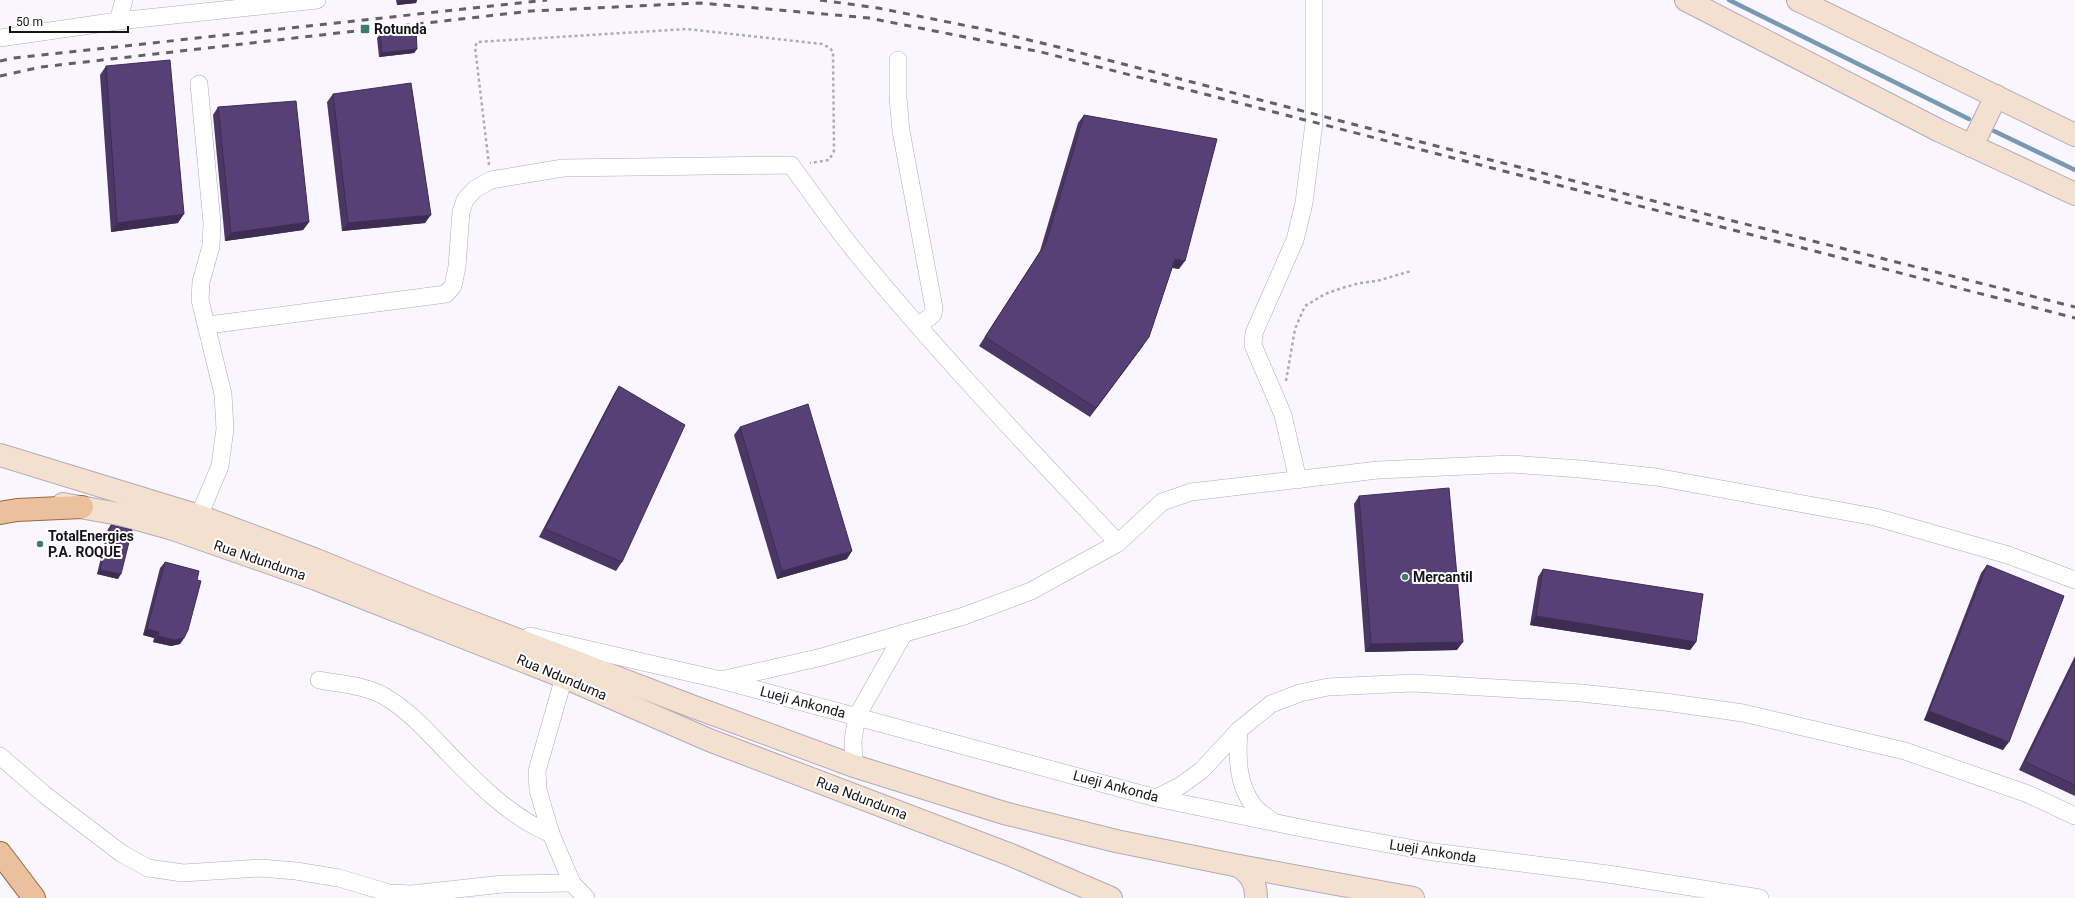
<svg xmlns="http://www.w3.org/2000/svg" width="2075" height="898" font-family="Roboto,sans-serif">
  <rect width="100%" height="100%" fill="#f9f6ff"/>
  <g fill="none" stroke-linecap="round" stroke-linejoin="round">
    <!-- stream -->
    <g stroke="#7898b3" stroke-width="4.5">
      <path d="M1729,0l240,119"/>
      <path d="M1994,131l81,39"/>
    </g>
    <defs>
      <g id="street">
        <path d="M118,21l199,-21"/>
        <path d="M0,38l118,-17 6,-21"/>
        <path d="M898,60v38l3,33 33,177 -1,6 -14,12"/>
        <path d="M208,325l238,-31 7,-8 4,-19 4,-55 4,-12 10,-11 16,-9 72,-12 228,-3c22,30 43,61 67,90 82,100 171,193 260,288"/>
        <path d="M1298,480l-15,-65 -30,-70 1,-12 41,-93 9,-37 10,-80v-123"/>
        <path d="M199,516l21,-50 5,-37 -2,-35 -23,-94 1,-18 10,-36 1,-23 -13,-139"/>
        <path d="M530,636l191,44 435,118 150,31 120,22 182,23 152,24"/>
        <path d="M564,677l-27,94 1,19 13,44 21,49 14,15"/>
        <path d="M319,680c21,4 46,5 65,16 24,14 42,34 61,54 31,32 65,67 106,84"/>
        <path d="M721,680l101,-23 142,-41 67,-25 87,-48 44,-41 29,-10 187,-22 133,-6 69,5 76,8 219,40 133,38 67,25"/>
        <path d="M1239,730c-2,26 -2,55 15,76 4,6 12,10 17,14"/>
        <path d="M0,756l45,39 76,58 27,15 35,5 78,-5 35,3 43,7 50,15 23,1 91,-10 69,-1"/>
        <path d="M854,766l-1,-26 4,-24 47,-83"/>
        <path d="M1156,798l24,-12 22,-16 37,-40 32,-26 29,-11 28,-6 85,-4 168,10 84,9 78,11 162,38 123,43 47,22"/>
      </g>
      <g id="secondary">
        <path d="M1686,0l254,131 135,63"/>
        <path d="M1798,0l277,135"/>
        <path d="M1972,146l24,-50"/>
        <path d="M0,455l199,61 115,43 123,50 257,98 160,59 150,47 112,28 123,25 174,32"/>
        <path d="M63,504l56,10 54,15 143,50 248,98 145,63 302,115 100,43"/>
        <path d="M1239,866c12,9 17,16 17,32"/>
      </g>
      <g id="primary">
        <path d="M0,513l17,-3 65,-3"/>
        <path d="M0,853l34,45"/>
      </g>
    </defs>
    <!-- street casing -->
    <use href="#street" stroke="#b0abb9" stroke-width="18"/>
    <!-- secondary casing -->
    <use href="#secondary" stroke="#b0abb9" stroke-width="24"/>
    <!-- primary casing -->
    <use href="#primary" stroke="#976a43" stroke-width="24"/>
    <!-- path -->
    <g stroke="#aeacb3" stroke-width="2.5" stroke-dasharray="3 3" stroke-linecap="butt">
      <path d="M489,165l-14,-118 2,-5 210,-13 135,15 8,4 3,4 1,99 -5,9 -19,3"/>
      <path d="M1286,381l9,-52 10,-23 20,-12 17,-6 18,-5 17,-2 34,-10"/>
    </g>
    <!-- street -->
    <use href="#street" stroke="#fff" stroke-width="17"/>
    <!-- secondary -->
    <use href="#secondary" stroke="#f4e0ce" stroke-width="22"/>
    <!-- primary -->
    <use href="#primary" stroke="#eac19c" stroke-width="22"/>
    <!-- rail -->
    <g stroke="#636167" stroke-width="3" stroke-dasharray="7 7" stroke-linecap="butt">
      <path d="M820,0l58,8 110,22 70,17 409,107 608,153"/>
      <path d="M0,61l14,-3 533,-58"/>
      <path d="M0,76l41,-9 490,-56 169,-8 169,15 172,34 1034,266"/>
    </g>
  </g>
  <!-- wall -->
  <g fill="#4b3765">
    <path d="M396,0h21l-1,3 -19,2z"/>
    <path d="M380,34l37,15 -3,4 -35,4 -2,-19z"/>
    <path d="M106,66l72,157 -67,9 -11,-157z"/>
    <path d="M333,94l92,129 -83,8 -15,-129z"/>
    <path d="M218,107l91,115 -6,8 -78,11 -12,-126z"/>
    <path d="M1084,115l95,154 -7,-1 -29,78 -53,71 -111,-71 61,-95 38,-128z"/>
    <path d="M619,386l3,176 -6,9 -77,-34 75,-143z"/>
    <path d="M740,427l107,132 -70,20 -43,-144z"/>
    <path d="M1359,496l98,154 -92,2 -11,-148z"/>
    <path d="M111,525l7,54 -21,-5 11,-45z"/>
    <path d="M165,562l19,76 -4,6 -9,2 -18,-4 1,-4 -11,-3 17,-67z"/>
    <path d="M1987,565l16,185 -79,-30 57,-147z"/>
    <path d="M1543,569l153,73 -6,8 -160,-25 8,-48z"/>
    <path d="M2075,656v140l-56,-26z"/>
  </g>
  <!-- shaded-wall -->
  <g fill="#3d2d53">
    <path d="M405,0h12l-1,3 -19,2 3,-4z"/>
    <path d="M417,49l-3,4 -35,4 3,-4z"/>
    <path d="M184,214l-6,9 -67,9 6,-9z"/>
    <path d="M431,215l-6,8 -83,8 6,-8z"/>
    <path d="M309,222l-6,8 -78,11 6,-8z"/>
    <path d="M1175,259l10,2 -6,8 -9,-2z"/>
    <path d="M852,551l-5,8 -70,20 5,-8z"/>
    <path d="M100,570l21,4 -3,5 -21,-5z"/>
    <path d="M1536,616l160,26 -6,8 -160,-25z"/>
    <path d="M147,629l12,3 -5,6 -11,-3z"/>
    <path d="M158,636l26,2 -4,6 -9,2 -18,-4z"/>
    <path d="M1463,642l-6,8 -92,2 6,-8z"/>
    <path d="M1929,711l80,31 -6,8 -79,-30z"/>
  </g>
  <!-- building -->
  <g fill="#574076" stroke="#3d2d53">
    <path d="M416,29l1,20 -35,4 -2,-19z"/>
    <path d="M170,60l14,154 -67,9 -11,-157z"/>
    <path d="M411,83l20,132 -83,8 -15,-129z"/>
    <path d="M296,101l13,121 -78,11 -13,-126z"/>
    <path d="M1084,115l133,24 -32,122 -10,-2 -26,78 -53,71 -111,-71 61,-94z"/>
    <path d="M619,386l66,39 -63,137 -77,-33z"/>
    <path d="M808,404l44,147 -70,20 -42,-144z"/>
    <path d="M1449,488l14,154 -92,2 -12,-148z"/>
    <path d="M111,525l21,5 -11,44 -21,-4z"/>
    <path d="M165,562l34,9 -2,9 4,1 -13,49 -4,8 -9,2 -17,-4 1,-4 -12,-3z"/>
    <path d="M1987,565l77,31 -55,146 -80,-31z"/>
    <path d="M1543,569l160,25 -7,48 -160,-26z"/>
    <path d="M2075,660v125l-50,-23z"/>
  </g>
  <!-- markers -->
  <g fill="#3b7c6b" stroke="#fff" stroke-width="1.5">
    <rect x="360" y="24" width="10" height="10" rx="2"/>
    <circle cx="40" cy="544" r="4"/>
    <circle cx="1405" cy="577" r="4"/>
  </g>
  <g text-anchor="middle" stroke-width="4" stroke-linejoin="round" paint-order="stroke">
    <!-- poi labels -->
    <g font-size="14" font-weight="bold" fill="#161419" stroke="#fff" text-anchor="start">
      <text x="374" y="34">Rotunda</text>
      <text x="48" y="541">TotalEnergies<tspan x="48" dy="16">P.A. ROQUE</tspan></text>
      <text x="1413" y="582">Mercantil</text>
    </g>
    <!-- street labels -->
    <g font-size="14" fill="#161419" stroke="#fff">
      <text transform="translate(260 560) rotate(19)" y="5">Rua Ndunduma</text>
      <text transform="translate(562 677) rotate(23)" y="5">Rua Ndunduma</text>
      <text transform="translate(803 702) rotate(15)" y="5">Lueji Ankonda</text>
      <text transform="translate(1116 786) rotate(15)" y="5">Lueji Ankonda</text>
      <text transform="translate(862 798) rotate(21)" y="5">Rua Ndunduma</text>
      <text transform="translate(1433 851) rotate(9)" y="5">Lueji Ankonda</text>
    </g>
  </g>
  <!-- scale -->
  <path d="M10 26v6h118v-6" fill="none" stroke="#161419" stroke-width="2"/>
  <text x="16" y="26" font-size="12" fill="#161419" stroke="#ffffff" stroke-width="3" paint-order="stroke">50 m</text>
</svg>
